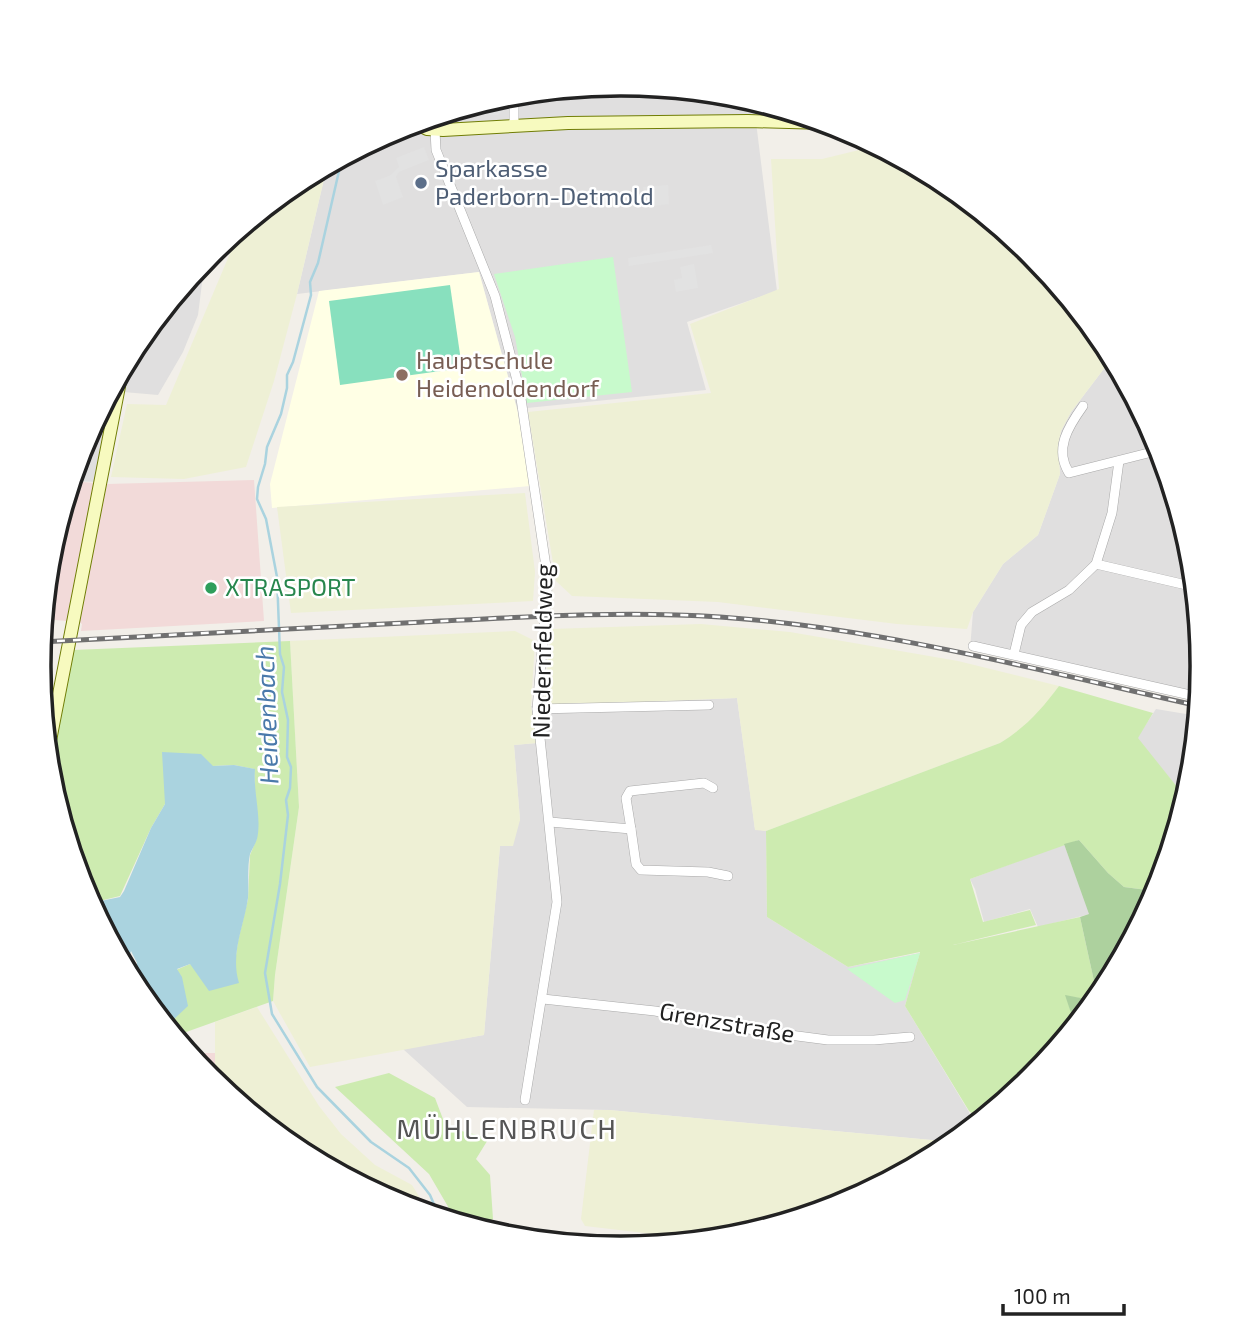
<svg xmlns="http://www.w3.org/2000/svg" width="1241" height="1332" font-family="'Exo 2',sans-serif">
  <rect width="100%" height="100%" fill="#f2efe9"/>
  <!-- residential -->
  <g fill="#e0dfdf">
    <path d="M621,84l113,11 61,19h-40l22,177 -90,31 19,68 -189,19 -38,-137 -182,22 28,-119 -2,-7 75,-40 109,-33z"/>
    <path d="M216,249l-14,34 -4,32 -15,37 -25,43 -46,-4 -14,91 -27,-1 12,-38 54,-101z"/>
    <path d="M1116,364l42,80 33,109 11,113 -3,35 -229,-52 3,-37 30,-48 35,-29 22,-61 -2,-29 3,-14 10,-19 35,-46z"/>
    <path d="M737,698l18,131 11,2 1,86 81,50 72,-14 -15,53 64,106 2,16 -18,14 -344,-32 -142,-3 -64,-58 81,-14 16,-189 20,-26 -6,-75 23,-2 -6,-37z"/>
    <path d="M1156,709l42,7 -7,64 -5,18 -49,-60z"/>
    <path d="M1064,844l26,70 -52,13 -8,-18 -46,13 -9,-33 -5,-10z"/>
  </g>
  <!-- commercial -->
  <g fill="#f2dad9">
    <path d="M254,480l10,141 -183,10 1,-7 -3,-2 -36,-3 7,-67 21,-71 36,3z"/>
    <path d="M189,1053h26v29l-6,-5z"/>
  </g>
  <!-- education -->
  <path fill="#ffffe5" d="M479,272l38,137 13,77 -258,22 -2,-24 49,-193z"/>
  <!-- farmland -->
  <g fill="#eef0d5">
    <path d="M870,143l74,39 88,73 73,88 11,21 -10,2 -35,46 -10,19 -3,14 2,29 -22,61 -35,29 -30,48 -6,17 -70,-5 -179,-22 -146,-6 -16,-15 -28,-169 183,-19 -21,-69 89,-35 -8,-130h51l37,-9z"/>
    <path d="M325,175l-28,119 -23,87 -28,86 -62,12 -73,-2 16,-73 39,1 65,-154 43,-50 23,-19 8,-4z"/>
    <path d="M525,493l10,79 -2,29 -242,12 -14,-106z"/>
    <path d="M701,624l89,8 168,29 101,25 -15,21 -25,24 -19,12 -234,88 -11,-1 -18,-132 -193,8 7,-77z"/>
    <path d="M515,631l20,10 -4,65 6,37 -23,2 6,75 -7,26h-13l-16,189 -174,32 -37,-66 2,-26 24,-168 -9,-166z"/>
    <path d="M257,1007l62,99 22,28 34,31 37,20 18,29 -33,-10 -100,-54 -82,-68v-60z"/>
    <path d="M594,1110h15l344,32 -10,8 -100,54 -109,33 -30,3 -119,-14 -4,-7z"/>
  </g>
  <!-- grass -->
  <g fill="#cdebb0">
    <path d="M290,641l9,166 -24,168 -2,26 -98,35 -11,-13 9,-3 3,-50 14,-6 48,19 -4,-14 4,-28 10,-42 2,-44 7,-17 -3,-69 -20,-4 -21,1 -48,38 -14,24 -31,68 -29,7 -8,-15 -34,-114 24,-124z"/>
    <path d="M1059,686l94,27 -15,25 48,60 -10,32 -29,60 -23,-3 -16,-14 -29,-33 -109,39 13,43 47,-12 6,15 -83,20 127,-28 14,64 -3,19 -25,-4 9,29 -43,53 -52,42 -11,-9 -64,-105 15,-54 -72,15 -81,-50 -1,-86 234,-88c25,-15 42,-34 59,-57z"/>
    <path d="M389,1073l46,25 11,29 43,11 -13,21 14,16 3,44 -16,9 -20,-6 -28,-48 -94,-87z"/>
  </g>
  <!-- forest -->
  <path fill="#add19e" d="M1079,840l29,33 16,14 23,3 2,17 -45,83 -29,35 -10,-30 26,5 3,-19 -14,-64 9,-3 -25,-70z"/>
  <!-- park -->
  <g fill="#c8facc">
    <path d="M613,257l19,135 -105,11 -12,-66 -21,-63z"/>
    <path d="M920,953l-15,47 -10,3 -48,-34z"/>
  </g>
  <!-- pitch -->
  <path fill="#88e0be" d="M450,285l12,83 -122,17 -11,-84z"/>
  <!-- parking -->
  <g fill="#e2e2e2">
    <path d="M507,95l1,12 -10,8 -54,-1 28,-8h14v-4z"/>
    <path d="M424,147l5,13 -30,12 -3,5 7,20 -20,8 -8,-24 14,-5 10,-9 -3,-9z"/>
    <path d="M668,185l1,19 -24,3 -2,-20z"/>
    <path d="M711,245l2,8 -84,13 -1,-8z"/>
    <path d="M694,264l4,24 -22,4 -2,-12 8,-2 -2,-11z"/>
  </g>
  <!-- water -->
  <path fill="#aad3df" d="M162,752l39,2 12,12 21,-1 21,4c-2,23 7,48 2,70 -2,6 -5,10 -7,15 -3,14 -1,30 -2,44 -4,29 -18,55 -9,85l-30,8 -19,-27 -13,5 5,8 6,29 -15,14 -9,3 -28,-34 -6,-12 7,-14 -6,-12 -5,18 -35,-66 29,-6 4,-6 27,-63 14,-24z"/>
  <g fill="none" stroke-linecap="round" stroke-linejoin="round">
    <!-- stream -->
    <path stroke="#aad3df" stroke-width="2.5" d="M338,160l1,11 -21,92 -8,19 1,13 -18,67 -6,13v13l-6,26 -14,33 -2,17 -7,23 -1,12 9,20 11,58 3,77 4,13 -2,25 6,28 -1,37 4,10 -1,21 -4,12 2,15 -8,69 -15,89 7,41 45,73 54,55 38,26 21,27 9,21"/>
    <!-- river -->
    <path stroke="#aad3df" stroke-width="14" d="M514,1237c13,-3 27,-3 39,4"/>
    <defs>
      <g id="street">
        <path d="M770,121l1,-15"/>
        <path d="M514,126v-32"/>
        <path d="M435,130l1,20 59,146 25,96 28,188 -11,129 20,193 -32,198"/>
        <path d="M1083,406c-15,21 -29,43 -14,67l91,-23"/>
        <path d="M102,407l13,-1"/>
        <path d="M1096,564l99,23"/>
        <path d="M1191,586l1,-27"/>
        <path d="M973,646l226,51"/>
        <path d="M1014,654l7,-29 11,-13 37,-22 27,-26 16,-51 7,-52"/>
        <path d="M537,709l172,-4"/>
        <path d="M1195,739l2,-17"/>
        <path d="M550,822l81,7 5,35 5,6 67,2 20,4"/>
        <path d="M631,829l-5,-31 4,-7 74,-8 9,5"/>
        <path d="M543,999l112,12 104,20 69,9h46l36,-3"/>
      </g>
      <g id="secondary">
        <path d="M415,123l12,6 16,1 125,-7 180,-2 77,2"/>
        <path d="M47,756l75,-385"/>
      </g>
    </defs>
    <!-- street casing -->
    <use href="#street" stroke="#a9a9a9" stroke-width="10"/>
    <!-- secondary casing -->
    <use href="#secondary" stroke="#707d05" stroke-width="14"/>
    <!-- street -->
    <use href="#street" stroke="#fff" stroke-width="9"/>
    <!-- secondary -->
    <use href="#secondary" stroke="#f7fabf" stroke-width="12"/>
    <defs>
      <path id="rail" d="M41,642c121,-7 242,-13 363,-19 105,-5 211,-13 316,-6 162,11 321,54 479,89"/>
    </defs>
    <!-- rail casing -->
    <use href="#rail" stroke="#707070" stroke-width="5"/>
    <!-- rail -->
    <use href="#rail" stroke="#fff" stroke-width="2.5" stroke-dasharray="8" stroke-linecap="butt"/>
  </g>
  <!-- markers -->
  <circle fill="#5c6f8a" stroke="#fff" stroke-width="2.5" cx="421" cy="183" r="7"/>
  <circle fill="#8d6e63" stroke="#fff" stroke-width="2.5" cx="402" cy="375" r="7"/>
  <circle fill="#2e9e5b" stroke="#fff" stroke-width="2.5" cx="211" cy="588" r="7"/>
  <g text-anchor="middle" stroke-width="5" stroke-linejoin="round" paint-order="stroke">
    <!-- service labels -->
    <g font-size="24" fill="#4e5e75" stroke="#fff" text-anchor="start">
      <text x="435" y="177">Sparkasse<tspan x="435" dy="28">Paderborn-Detmold</tspan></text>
    </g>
    <!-- education labels -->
    <g font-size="24" fill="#785e54" stroke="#fff" text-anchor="start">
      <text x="416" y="369">Hauptschule<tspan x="416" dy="28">Heidenoldendorf</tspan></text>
    </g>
    <!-- leisure labels -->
    <g font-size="24" fill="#27864d" stroke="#fff" text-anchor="start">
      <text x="225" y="596">XTRASPORT</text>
    </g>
    <!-- street labels -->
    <g font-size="24" fill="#222" stroke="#fff">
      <text transform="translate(543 651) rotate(-89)" y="8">Niedernfeldweg</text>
      <text transform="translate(727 1023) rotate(10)" y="8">Grenzstraße</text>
    </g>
    <!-- water labels -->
    <g font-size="26" font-style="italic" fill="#4a7aab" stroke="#fff">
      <text transform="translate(267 715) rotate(-92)" y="9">Heidenbach</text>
    </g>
    <!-- quarter labels -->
    <g font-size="28" letter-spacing="2" fill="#555" stroke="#fff">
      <text x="507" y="1139">MÜHLENBRUCH</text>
    </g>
  </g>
  <!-- crop -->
  <path d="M0 0H1241V1332H0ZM620 96H621A569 569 0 0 1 1190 665V667A569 569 0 0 1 621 1236H620A569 569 0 0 1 51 667V665A569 569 0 0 1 620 96Z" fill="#fff" fill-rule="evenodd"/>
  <path fill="none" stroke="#222" stroke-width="3.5" d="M620 96H621A569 569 0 0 1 1190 665V667A569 569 0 0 1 621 1236H620A569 569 0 0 1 51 667V665A569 569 0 0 1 620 96Z"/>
  <!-- scale -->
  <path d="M1003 1304v10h121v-10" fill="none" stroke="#222222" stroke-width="3.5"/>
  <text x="1014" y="1304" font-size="21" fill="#222222" stroke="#ffffff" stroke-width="5" paint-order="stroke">100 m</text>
</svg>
